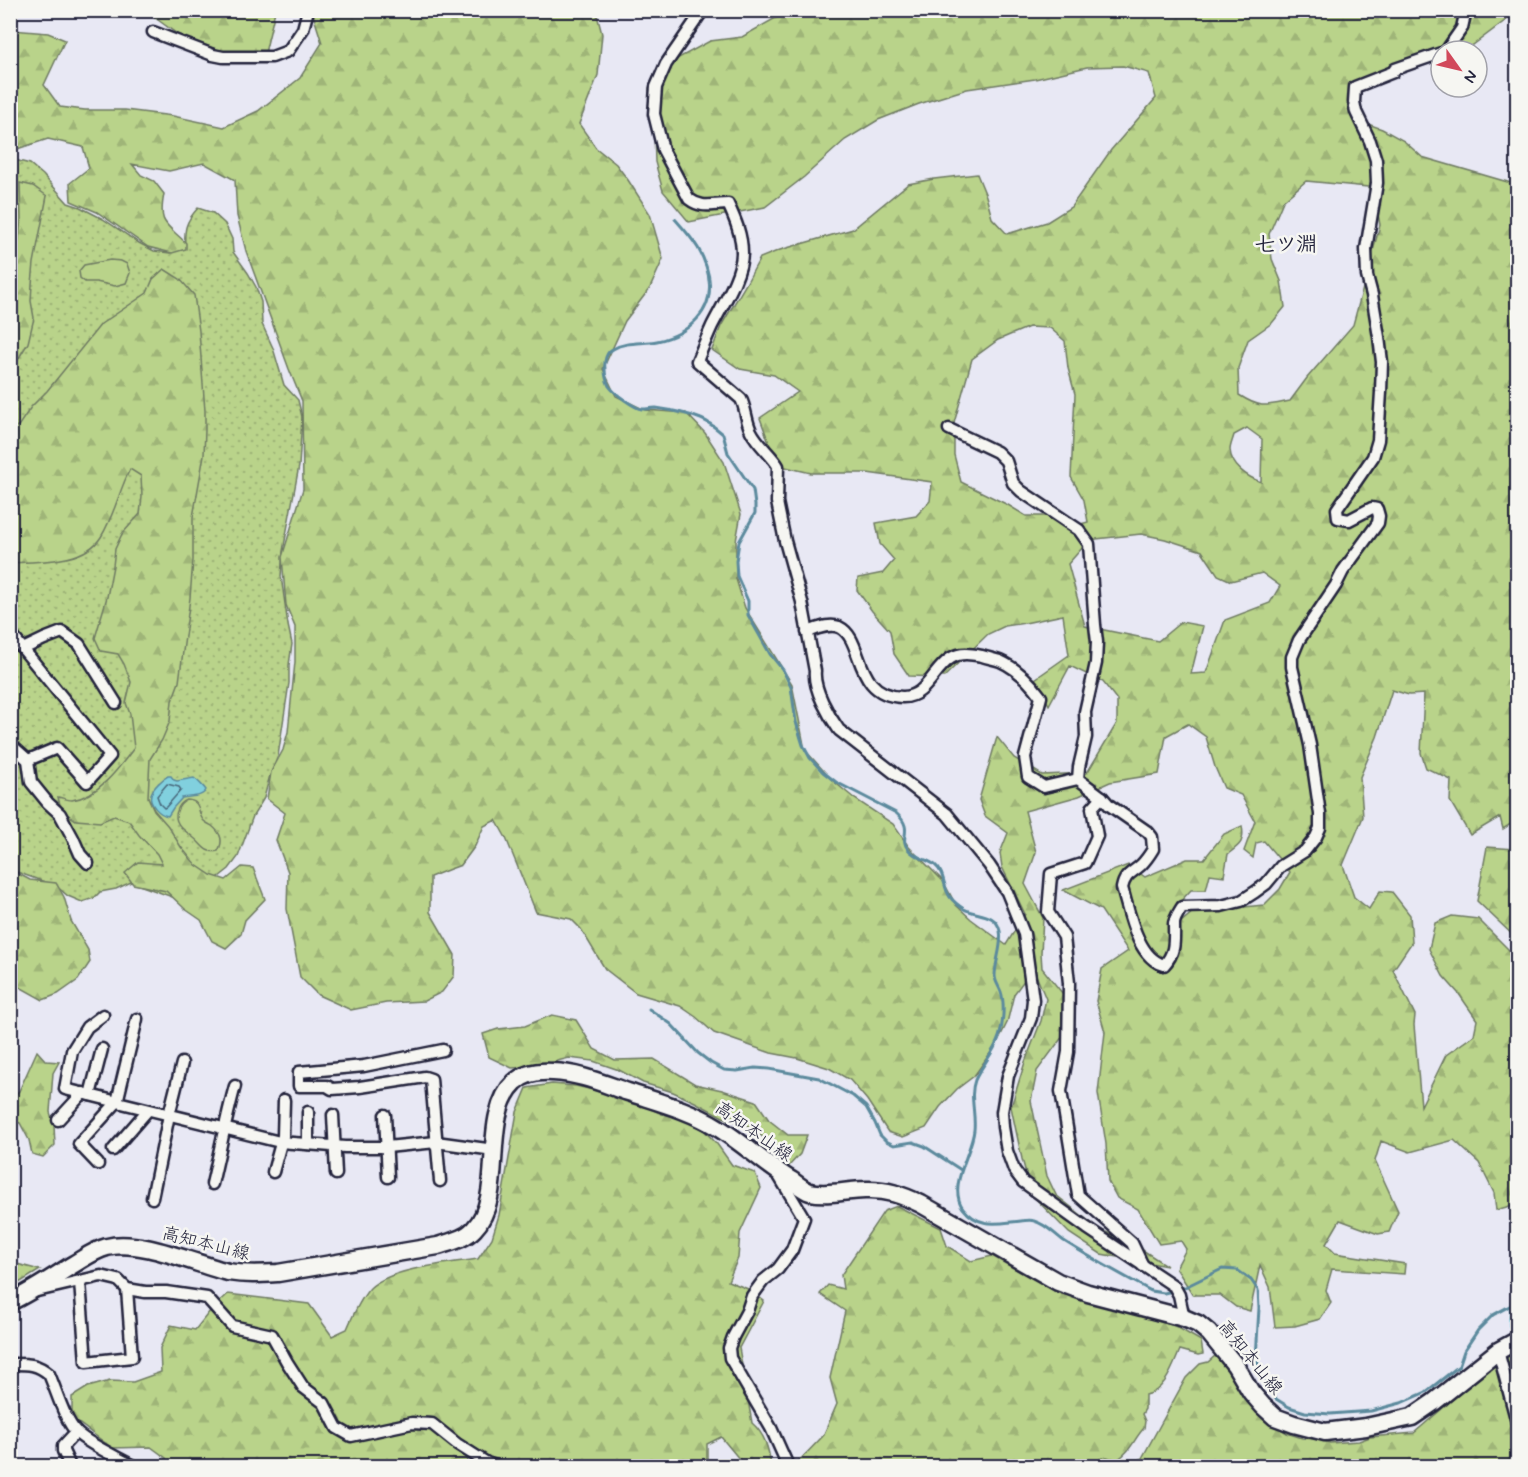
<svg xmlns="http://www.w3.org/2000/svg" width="1528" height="1477" font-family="Mynerve,'Klee One',sans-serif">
  <defs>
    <pattern id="grass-dots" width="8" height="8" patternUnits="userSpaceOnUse" patternTransform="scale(1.5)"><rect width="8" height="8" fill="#b9d38a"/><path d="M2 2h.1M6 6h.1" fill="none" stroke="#9fb578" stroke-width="1.8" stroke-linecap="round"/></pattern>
    <pattern id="forest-firs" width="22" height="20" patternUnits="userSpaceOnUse" patternTransform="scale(1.5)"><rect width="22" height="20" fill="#b9d38a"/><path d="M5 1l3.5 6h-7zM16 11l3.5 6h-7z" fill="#9fb578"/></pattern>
  </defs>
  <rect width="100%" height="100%" fill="#e8e8f4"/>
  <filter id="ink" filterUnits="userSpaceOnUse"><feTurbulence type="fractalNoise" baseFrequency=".0167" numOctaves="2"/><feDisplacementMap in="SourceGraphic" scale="12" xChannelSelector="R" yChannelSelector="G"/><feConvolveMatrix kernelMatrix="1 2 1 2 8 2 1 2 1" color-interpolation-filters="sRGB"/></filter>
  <g filter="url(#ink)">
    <!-- grass -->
    <path fill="url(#grass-dots)" stroke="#6e7a62" stroke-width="1.5" d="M11,159l19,5 13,11 25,28 12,4 23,12 36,24 15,8 16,2 15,-5c-1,-18 0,-26 13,-40l15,5 12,11 7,15 1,13 15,21 8,14 5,15 1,22 11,24 11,37 14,15 4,17 -3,49 -16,85 -2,25 7,49 4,19 -3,21v18l-11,73 -8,19 -6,23 -11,18 -15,41 -9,12 -38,30 -16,-1 -44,-16 -15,7 -16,3 -6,6 -12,4 -14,-6 -12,-10 -45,-16z"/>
    <!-- forest -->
    <g fill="url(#forest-firs)" stroke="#6e7a62" stroke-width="1.5" fill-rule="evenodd">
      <path d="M155,11h120l-10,42 -30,2 -51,-16 -30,-22z"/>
      <path d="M312,11h284l6,23 -4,41 -19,49 17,24 20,16 12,16 22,34 13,45 -13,29 -25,33 -22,48 13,27 29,14 41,3 19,20 19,29 17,52 -5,27v38l9,29 47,76 13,66 27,30 23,19 38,25 16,23 34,34 13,24 15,14 35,26 19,-31 -23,-47 -2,-14 8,-20 -23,-17 -6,-16 18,-63 17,21 28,17 45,-2 30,-50v-23l-14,-18 -33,-16 -21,39 -14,-26 34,-24 -6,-40 -38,8 -20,3 -17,8 -44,43 -35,-1 -15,-22 -4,-23 -18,-20 -15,-21 1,-12 25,-5 11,-13 -14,-16 -4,-21 40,-7 14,-15 2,-19 -65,-9h-56l-34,-8 -17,-47 38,-26 -24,-17 -34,-6 -28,-19 9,-24 25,-42 14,-26 20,-8 73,-21 55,-45 26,-5 43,-5 9,22 6,22 15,16 40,-12 24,-15 40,-57 45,-52 -7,-25 -26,-7 -36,1 -52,12 -68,10 -48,15 -41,16 -33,20 -41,37 -39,30 -76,15 -26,-31 -8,-29 -1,-31 -3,-18 -2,-25 22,-26 39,-21 32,-4 46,-26h721l-3,9 -41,31h-24v11l-16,1 -62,17 -10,25 12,18 17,6 22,12 18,16 89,26 6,5v632l-14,9 -3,-12 -30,18 -20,-34 1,-21 -25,-12 -5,-15 3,-59 -15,1 -17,-5 -15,47 -17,40 3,40 -20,48 11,32 15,12 11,-18 12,1 18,23 2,27 -19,28 22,45 -1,10 7,81 25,-51 28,-20 3,-15 -18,-26 -16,-18 -14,-27 6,-26 17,-7 26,3 39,39v246l-21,6 -2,-17 -15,-30 -25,-23 -44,12 -29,-11 -6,20 23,50 -9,21 -11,2 -38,-14 -14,24 9,9 70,11 -1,10 -72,-5 -6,21 5,13 -11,16 -25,7 -20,1 -5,-40 -10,-22 -10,46 -14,-4 -16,-12h-27l-17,-27 10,-19 -5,-8 -22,3 -21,-35 -21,-11 -9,-17 -2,-37 -8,-51 7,-61 -9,-31 6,-32 26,-18 -27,-41 -38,-20 65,-25 17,12 42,-18h17l20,-25 18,-8c3,16 -2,19 -14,28l-4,22 -14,-2 -4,16h-15l-14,15 -2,6 6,11 12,-10 71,-7 16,-16 10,-17 -26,-31 -8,2 -3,15 -9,-7 11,-30 -14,-26 -17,-7 -9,-21 -9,-30 -18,-13 -22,12 -7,38 -49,8 -31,14 -54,15 11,41 -11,32 18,34 -2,35 1,15 21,26 4,12 -4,30 -26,35 -6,30 16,75 9,19 43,34 33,14 35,23 -66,-12 -32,-21 -37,-38 -10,-36 -11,-52 14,-45 16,-41 5,-22 -13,-31 -19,26 -7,29 -11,22 -22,31 -17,13 -17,18 -14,21 -23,9 -15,-5 -21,-32 -17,-20 -21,-12 -32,-10 -26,-5 -57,-20 -18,-16 -16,-11 -44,-13 -31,-24 -24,-40 -10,-10 -35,-7 -30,-74 -10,-18 -12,6 -9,20 -14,19 -11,4 -20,8v35l25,43 -1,21 -12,16 -18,9 -38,2 -35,7 -33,-15 -18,-18 -13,-68 1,-37 -12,-32 9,-27 -18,-14 4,-27 12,-22 5,-18 7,-70v-35l-9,-22 -4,-48 21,-68 -1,-88 -13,-32 -43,-118 -9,-35 -2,-36 -31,-17 -35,8 -37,-7 9,11 13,6 10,13c-6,31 2,29 22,49v6l-14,4 -24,-6 -51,-35 -26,-11 -1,-18 19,-15 -6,-21 -35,-8 -37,12 -1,-120 2,-1 36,3 17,7 -21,45 16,22 25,3h40l48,6 51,11 34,-16 42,-33 22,-35zM1306,181l62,6 8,17 4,21 -27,100 -46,53 -17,23c-24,5 -29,8 -51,-6l-1,-27 10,-28 24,-17 13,-16 -4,-26 -9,-22 -3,-25 14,-33zM1029,327l21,1 15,13 3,27 7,26 -4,83 13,23 4,22 -18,5 -13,-11h-31l-18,-11 -47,-23 -7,-27v-32l18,-64 26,-19zM1247,428l15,11 -1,43c-14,-5 -30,-16 -31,-32 0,-4 3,-11 4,-15zM1141,534l24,5 37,12 16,24 13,6 31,-8 18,13 -10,17 -45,17 -19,53 -15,1 12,-48 -22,-4 -23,19 -73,-15 -17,-62 15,-17 13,-8z"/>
      <path d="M20,183l13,3 14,10 -13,67 -2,21 -1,17 3,17 -6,25 -17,28v-81l3,-9 7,-62z"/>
      <path d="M164,269l16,10 14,16 5,36 6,80v19l-1,25 -11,62v43l-3,38 -11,84 -7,19 -2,20 -8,19 -12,19 -2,38 6,13 14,16 13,21 15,18 15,10 15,5 16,-13 11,1 12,31 -20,21 -4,14 -15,14 -14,-7 -11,-21 -16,-11 -19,-18 -33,-7 -8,-11 13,-11 24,2 -5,-10 -18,-19 -10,-14 -15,-5 -14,6 -24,-2 -15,-10 -3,-13c5,1 10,3 14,3 27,-4 47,-32 62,-52l-4,-34 -4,-11 5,-21 -7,-18 -6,-10 -17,-3 -6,-13 12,-41 6,-31 2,-17 7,-15 18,-20 2,-17 -1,-21 -11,-7c-11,22 -16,47 -29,68 -17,27 -63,24 -90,26v-133l8,-5 12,-18 16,-16 54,-67 46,-31 6,-14z"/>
      <path d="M1487,847l28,2 2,3v87l-40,-38z"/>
      <path d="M11,870l19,10 26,3 8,14 7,24 17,29 2,12 -12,18 -20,14 -15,6 -23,-13 -9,1z"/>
      <path d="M552,1015l24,5 18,29 21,11 39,-1 41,25 27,6 34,11 13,19 19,15h19l-7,19 -11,12 -12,-4 -9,-21 -20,-15 -25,-9 -28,-15 -22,-10 -30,-9 -24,-13 -26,-9 -24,-3 -31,8 -26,2 -23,-11 -6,-23 15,-5 27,-3z"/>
      <path d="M37,1051l9,10 13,1 -6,11 -3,39 4,14 1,19 -12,12 -11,-3 -3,-14 -9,-17 -9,-2v-22l8,-8z"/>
      <path d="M552,1084l24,2 48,11 38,17 24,3 10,5 21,22 15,21 23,8 6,15 -21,45 -2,25 -10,23 20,8 16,12 -25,47 13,75c13,11 17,27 19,43h-26l-24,-29 -14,7v14l4,8h-214l-32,-13 3,13h-300l-2,-8 -15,-11 -39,1 -40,-30v-21l16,-10 22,-6 23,1 28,-10 -1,-24 11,-23 24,5 15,-19 18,-17 81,10 23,32 15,-7c6,-14 13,-30 23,-41 21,-20 80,-25 108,-29l14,-21 7,-23 18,-103 10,-24z"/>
      <path d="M897,1206l44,22 6,18 24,15 21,-5 64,36 119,34 26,15 2,13 -5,1 -18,-5c-7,16 -15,42 -35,45v14l-3,5 3,7 -1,7c-11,12 -12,22 -27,32l-10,-3 -7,2 -4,7h-300v-2l27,-28 14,-32 -7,-26 15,-67 -25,-17 8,-9 15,4 -2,-14 43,-64z"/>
      <path d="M11,1255l6,9 23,6 -29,18z"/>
      <path d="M1513,1351h4v115h-386l11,-8 44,-80 14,-14 8,-2 7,-6 6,4 49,62 17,11 15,5 15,1 13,4 29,-2 11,-4 44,-4 52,-45z"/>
    </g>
    <!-- pitch -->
    <g fill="#b9d38a" stroke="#6e7a62" stroke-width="1.5">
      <path d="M110,260l11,1 6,3 3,9 -4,10 -11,3 -19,-4h-11l-5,-4 -1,-7 5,-6z"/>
      <path d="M187,800c16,1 9,13 17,21 2,2 5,3 8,5 9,7 12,15 6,25 -13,3 -15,-6 -24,-13 -8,-7 -22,-14 -17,-27 2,-6 5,-9 10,-11z"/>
    </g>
    <!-- water -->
    <path fill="#81d0de" stroke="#5b8a9d" stroke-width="1.5" d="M168,776h3l3,4 3,1 17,-3c3,2 10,9 12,12 -4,8 -16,6 -24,8l-9,10 -5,8c-8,-1 -20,-12 -17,-22 2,-6 11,-15 17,-18z"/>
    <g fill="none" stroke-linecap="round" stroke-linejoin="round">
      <!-- shore -->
      <path stroke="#48687c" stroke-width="1.5" d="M167,784l12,3 2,3 -15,17 -2,1 -4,-4 -3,-8z"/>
      <!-- stream -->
      <g stroke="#5b8a9d" stroke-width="3">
        <path d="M675,219c8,9 17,19 23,29 13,23 18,51 -1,71 -10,11 -25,19 -40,22 -14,3 -31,0 -44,8 -7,3 -9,12 -8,20 0,5 2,13 4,17 5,7 25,22 33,23 5,0 10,-1 14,-1 14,2 31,5 45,11 8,3 15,9 22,15l5,19 25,37 2,15v8l-16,29 -3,19 1,15 11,25v14l22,39 13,16 8,17 5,35 7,23 7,13 13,14 13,10 60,31c19,17 2,24 12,36 7,9 19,10 27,16 10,8 8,23 15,32 4,5 9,9 14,12 13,7 32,3 36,22 3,14 -5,30 -5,45 0,6 4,10 6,16 4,12 2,33 -2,45 -5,16 -17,28 -24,43 -6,16 1,33 -1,50 -2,23 -27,56 -11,78 16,21 35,15 58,13 4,0 9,-2 13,0 12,3 20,13 30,20 28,18 58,34 87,50l13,2 9,-2"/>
        <path d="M649,1009l22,15 27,29 13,10 13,7 13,1 18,-3 14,1 50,9 34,18 13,11 9,16 5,12 6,6 8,4 19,-3 11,4 37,24"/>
        <path d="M1179,1290l43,-21 15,1 14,10 7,10 1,18 -3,50 7,20 13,21 13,8 16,5 25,2 41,-3 30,-8 25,-11 33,-26 5,-15 14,-21 15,-15 24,-13"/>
      </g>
      <!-- river -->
      <path stroke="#81d0de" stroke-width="16" d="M1518,1302l-2,22 2,5"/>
      <defs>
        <g id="minor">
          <path d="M703,10l-37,54 -10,23 -2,27 9,36 26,49c13,10 23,5 39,5 7,15 14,31 14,49 0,22 -20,53 -30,73 -5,11 -10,23 -15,35l44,38c5,10 5,22 10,32 7,14 20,23 27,35l-1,36 8,39 17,61 13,69c-2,18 14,45 24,59l108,84 42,51 18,27 17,42 9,66 -2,18 -23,58 -6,36 1,15 4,24 7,19 9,12 64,46 87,58 5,9 5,23"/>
          <path d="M153,32l60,23 10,2h49l16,-6 15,-22 5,-19"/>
          <path d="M1446,51l16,-23 4,-18"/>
          <path d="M949,429l48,23 9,9 7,22 8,8 58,39 10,14 6,81 2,17 -1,21 -11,49 1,25 -7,30 -1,12"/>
          <path d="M807,632c10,-3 22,-9 32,-5 26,12 13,68 63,70 24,1 31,-28 49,-39 10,-6 20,-4 31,-2 6,2 12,3 18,5 16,7 31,22 41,36l-16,60 3,20 16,10 34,-8"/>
          <path d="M10,633l100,123 -23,26 -30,-34 -29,12"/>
          <path d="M23,649l21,-10 18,-7 17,12 37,59"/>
          <path d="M10,744l18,16 3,22 17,21 12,11 13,24 7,16 8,9"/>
          <path d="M1078,779l24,18 7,8 39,27 4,5 1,12c-3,5 -7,11 -12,16 -10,9 -16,9 -19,23 7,23 15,70 42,77 12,-13 10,-24 10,-41 0,-5 5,-12 8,-17l39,-1 20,-5 14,-9 11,-8 15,-18 24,-15 11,-14 4,-9v-14l-10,-69 -18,-78v-10l7,-17 37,-55 7,-14 35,-48 1,-7 -2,-7 -5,-1 -23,12 -11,-2 -1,-9 36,-52 5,-17 3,-48 1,-30 -3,-25 -7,-42 -5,-19 -1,-27 11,-66 -1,-23 -6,-19 -14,-29 -2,-10 1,-15 38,-15 2,-3 46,-16"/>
          <path d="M1102,797l-10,11 5,28 -12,27 -34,11 -3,38 16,25 5,46 -1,69 -7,39 17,104 54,48 11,23"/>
          <path d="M103,1015l-16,12 -15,24 -7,38 215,53 65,5h42l49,-5 58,8"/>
          <path d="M90,1095l12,-46"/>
          <path d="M308,1112v32"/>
          <path d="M333,1115l3,59"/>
          <path d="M385,1115l3,62"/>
          <path d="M58,1120l25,-27"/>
          <path d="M113,1150l35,-40"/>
          <path d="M98,1164l-19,-20 38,-42 20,-83"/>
          <path d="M273,1172l10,-36 1,-36"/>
          <path d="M779,1176l25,42 -12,32 -14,19 -15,12 -11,15 -5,15 -14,26 -4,11 1,10 41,70 17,38"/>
          <path d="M440,1181l-9,-102 -6,-2 -65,10 -28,2 -5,-3h-28v-14l65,-6 79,-16"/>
          <path d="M212,1184c8,-33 14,-66 23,-98"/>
          <path d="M152,1198l17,-83 13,-52"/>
          <path d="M1518,1258v8"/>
          <path d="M80,1282l6,80 46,-5 -5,-68"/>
          <path d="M37,1291l64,-15 17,4 9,9 18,3h21l41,6 25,28 40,9 15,27 16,25 21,16 13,25 14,8 61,-13 20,1 25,20 30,19 9,3"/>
          <path d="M1498,1351l20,75"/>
          <path d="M10,1364c17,0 26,-1 39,10 8,18 15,45 28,59 13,12 40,24 56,33"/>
          <path d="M70,1466l-7,-15v-5l13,-14"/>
        </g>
        <path id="primary" d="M10,1302c23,-11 43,-25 64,-38 10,-6 21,-14 33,-17 32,-9 88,17 121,25 17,3 33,2 50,1l160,-27c12,-4 27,-7 36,-17 33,-34 5,-113 41,-147 10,-9 25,-11 38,-10 26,1 51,12 75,20 30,10 62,18 89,35 26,16 48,37 74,53 6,4 13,10 19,12 19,4 37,-2 55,-2 21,-1 37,5 56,14l137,78 30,11 96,25 14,6 11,9 26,32 16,27 12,14 12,11 19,7 31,8 41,-5 46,-10 22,-15 64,-51 20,-11"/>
      </defs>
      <!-- minor casing -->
      <use href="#minor" stroke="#22223b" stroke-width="15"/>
      <!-- primary casing -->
      <use href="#primary" stroke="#22223b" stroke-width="21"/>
      <!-- minor -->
      <use href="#minor" stroke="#f6f6f2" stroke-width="10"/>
      <!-- primary -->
      <use href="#primary" stroke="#f6f6f2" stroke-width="16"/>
    </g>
  </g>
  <g text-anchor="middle" stroke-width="5" stroke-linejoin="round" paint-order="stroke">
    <!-- street labels -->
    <g font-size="18" fill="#22223b" stroke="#f6f6f2">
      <text transform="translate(754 1131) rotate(35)" y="6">高知本山線</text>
      <text transform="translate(206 1243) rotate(14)" y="6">高知本山線</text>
      <text transform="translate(1251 1357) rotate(51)" y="6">高知本山線</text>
    </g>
    <!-- quarter labels -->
    <g font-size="21" font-weight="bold" fill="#22223b" stroke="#f6f6f2">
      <text x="1286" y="251">七ツ淵</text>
    </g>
  </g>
  <!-- margin -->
  <rect width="1528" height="1477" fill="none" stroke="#f6f6f2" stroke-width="36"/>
  <rect x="18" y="18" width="1492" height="1441" fill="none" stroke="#22223b" stroke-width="2" filter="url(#ink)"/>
  <!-- north arrow -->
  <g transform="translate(1459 69) rotate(124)"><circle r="28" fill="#f6f6f2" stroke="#a1a1a9" stroke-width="1.5"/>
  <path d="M0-4.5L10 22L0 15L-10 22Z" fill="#d1495b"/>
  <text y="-9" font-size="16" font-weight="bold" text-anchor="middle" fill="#22223b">N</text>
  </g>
</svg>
